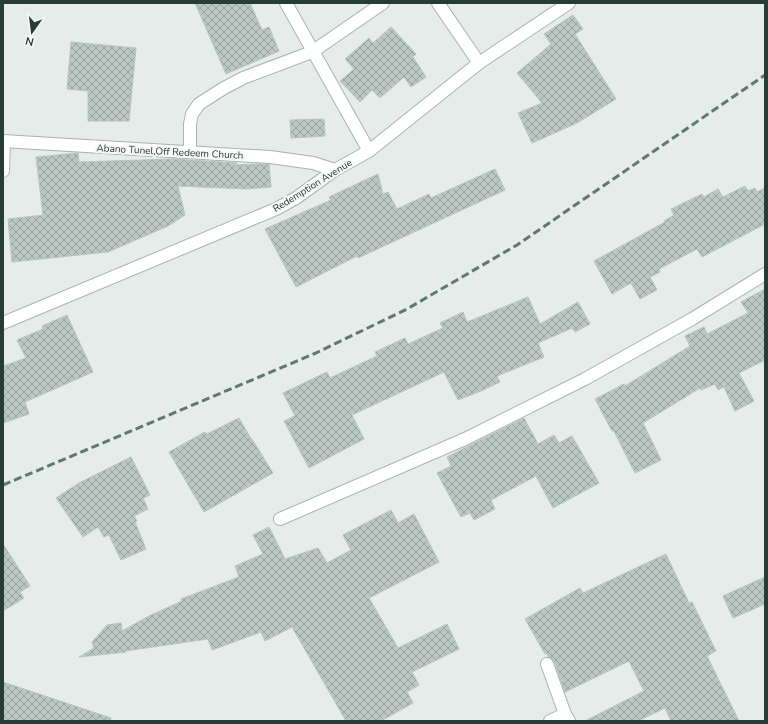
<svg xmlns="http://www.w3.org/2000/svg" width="768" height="724" font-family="'Nunito Sans',sans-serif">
  <defs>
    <pattern id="building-cross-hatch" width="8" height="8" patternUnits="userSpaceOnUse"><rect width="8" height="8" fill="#bac7c2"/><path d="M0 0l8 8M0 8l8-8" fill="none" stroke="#97a39e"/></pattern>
  </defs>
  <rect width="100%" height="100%" fill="#e5ece9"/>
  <!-- building -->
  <g fill="url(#building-cross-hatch)" stroke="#b8c5c0">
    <path d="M195,3h55l12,27 7,-3 10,24 -53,23z"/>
    <path d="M573,15l10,14 -8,5 41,65 -39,24 -45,20 -14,-30 24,-10 -25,-30 34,-29 -7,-10z"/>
    <path d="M391,27l25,27 -3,3 13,20 -15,10 -7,-10 -24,21 -8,-8 -12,12 -20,-21 14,-12 -9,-10 24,-21 4,5z"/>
    <path d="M71,42l65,6 -7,73h-41v-30l-21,-2z"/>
    <path d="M324,119l1,17 -34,2 -1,-18z"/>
    <path d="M78,153l1,9 93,-3 65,4 -3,2 22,-1h13l2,23 -24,2 -69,-3 7,29 -17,11 -60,26 -96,10 -4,-43 35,-4 -7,-58z"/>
    <path d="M495,169l10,21 -147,68 -1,-2 -61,31 -31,-58 66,-29 -2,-3 49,-23 5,20 5,-2 9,17 32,-15 2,4z"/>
    <path d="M745,186l3,5 7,-3 2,4 8,-4v36l-63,33 -5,-8 -38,20 1,3 -10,5 7,13 -17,9 -9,-16 -19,11 -18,-33 71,-39 -1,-1 10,-6 -3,-6 31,-15 2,3 14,-8 5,8z"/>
    <path d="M765,289v71l-26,13 15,28 -19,10 -11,-24 -6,3 -3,-6 -14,6 -1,-2 -57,35 18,37 -26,13 -21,-42h-2l-17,-32 29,-15 1,2 65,-40 -5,-10 19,-9 3,7 41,-21 -7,-11z"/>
    <path d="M528,297l12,27 38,-22 12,22 -15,8 -3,-4 -34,15 6,14 -47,19 3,6 -19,9 -23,9 -14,-28 -92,43 12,24 -55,29 -25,-47 11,-5 -12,-23 44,-21 3,6 47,-22 -2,-4 30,-14 3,6 35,-16 -3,-5 23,-11 4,10z"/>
    <path d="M67,315l26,57 -68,30 4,12 -26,9v-57l23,-8 -9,-18 26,-11 -1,-3z"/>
    <path d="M239,418l12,21h1l21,34 -69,39 -35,-60 36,-20 2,2z"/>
    <path d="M524,418l14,26 16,-9 5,8 13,-7 27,47 -46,25 -17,-32 -45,24 4,9 -21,11 -4,-7 -9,4 -24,-44 14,-7 -4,-9z"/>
    <path d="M131,457l19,38 -7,3 5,11 -14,7 3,5 -2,1 11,27 -25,11 -12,-25 -5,2 -6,-10 -15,10 -27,-39 23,-15z"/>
    <path d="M391,510l7,13 16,-9 25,48 -70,36 29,50 49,-24 12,25 -47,23 7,13 -12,7 6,11 -32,18h-35l-54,-94 -27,14 -4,-9 -49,18 -4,-11 -83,12 1,1 -47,5 15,-9 -2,-6 15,-17 14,-2 1,8 27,-15 33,-15 -1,-2 58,-22 -4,-11 28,-12 -10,-19 16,-8 16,32 33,-11 9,15 24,-13 -8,-15z"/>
    <path d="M3,544l27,42 -10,6 4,6 -21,13z"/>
    <path d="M666,554l23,49 3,-1 24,49 -9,5 32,65h-68l-6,-13 -27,13h-53l59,-30 -15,-30 -64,31 -11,-31 -6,-4 -1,-4 -2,1 -20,-35 55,-31 3,5z"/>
    <path d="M765,577v27l-32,14 -10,-22z"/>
    <path d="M3,682l108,36 -1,3h-100l-7,-2z"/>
  </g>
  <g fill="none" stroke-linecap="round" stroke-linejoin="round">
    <defs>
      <g id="minor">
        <path d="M286,3l83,148"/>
        <path d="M438,3l41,60"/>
        <path d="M3,141l267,16 43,6 22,7"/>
        <path d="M190,151v-27l2,-10 7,-10 25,-16 19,-10 69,-26 71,-49"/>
        <path d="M3,171l1,-30"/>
        <path d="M3,323l273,-114 20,-11 39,-28 34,-19 110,-88 90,-60"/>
        <path d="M280,519l185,-80 120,-60 107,-60 73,-45"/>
        <path d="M547,664l18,50 4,7"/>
        <path d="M550,721l15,-7"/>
      </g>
    </defs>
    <!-- minor casing -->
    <use href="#minor" stroke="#a8b4b0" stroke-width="14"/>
    <!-- minor -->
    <use href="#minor" stroke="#fff" stroke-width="12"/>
    <!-- rail -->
    <path stroke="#617772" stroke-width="3" stroke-dasharray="8 4" stroke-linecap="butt" d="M3,485l313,-132 91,-44 110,-64 248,-170"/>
  </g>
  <g text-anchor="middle" stroke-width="4" stroke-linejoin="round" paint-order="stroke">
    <!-- street labels -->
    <g font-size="10" fill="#263c37" stroke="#f5f9f7">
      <text transform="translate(170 151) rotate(3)" y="4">Abano Tunel,Off Redeem Church</text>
      <text transform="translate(312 185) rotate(-32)" y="4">Redemption Avenue</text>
    </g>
  </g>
  <!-- border -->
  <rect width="768" height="724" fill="none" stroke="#263c37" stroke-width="8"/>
  <!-- north arrow -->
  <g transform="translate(32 32) rotate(194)" stroke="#f5f9f7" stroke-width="3" paint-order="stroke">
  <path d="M0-3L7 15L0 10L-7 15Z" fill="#263c37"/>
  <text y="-6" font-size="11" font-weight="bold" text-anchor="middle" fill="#263c37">N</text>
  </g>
</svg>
